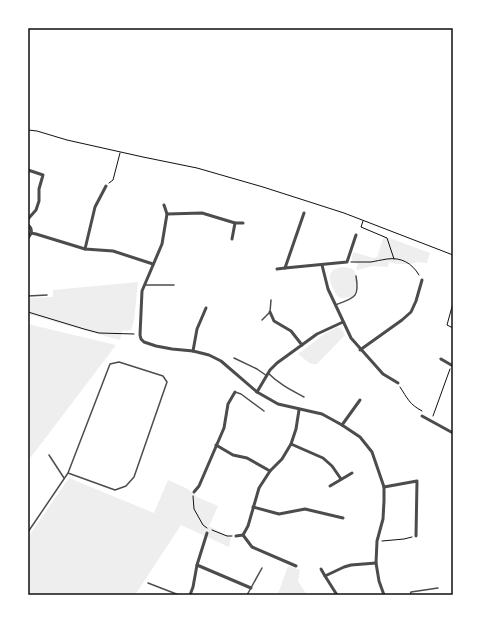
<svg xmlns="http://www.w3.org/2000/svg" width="481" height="623" font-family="Jost,sans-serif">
  <rect width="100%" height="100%" fill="#fff"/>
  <!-- green -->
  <g fill="#eee">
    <path d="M384,236l46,17 -3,10 -10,-1 -6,2h-15l-7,-2 -1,5 -16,-1 -14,4 -2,-1 2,-5c-7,-2 -7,-5 -5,-12l20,6 4,-1z"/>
    <path d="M342,267l8,1 4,2c4,8 4,20 -2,27l-9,1 -5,-1c-7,-12 -16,-26 4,-30z"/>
    <path d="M138,282l-4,39 -3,9 -9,1 -2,9 -30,-8 -62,-18v-16l25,-1v-7z"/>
    <path d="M28,324l88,21 -88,116z"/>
    <path d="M337,327l5,2 3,6 -28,29c-7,2 -13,-6 -19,-10l25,-19z"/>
    <path d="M69,478l85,35 14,-33 20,9 9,8 21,9 -9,20 15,8 7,3 -2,10 -48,-22 -46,70h-107v-58z"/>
    <path d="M288,566l12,4 -2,11 9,14h-30l2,-4z"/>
  </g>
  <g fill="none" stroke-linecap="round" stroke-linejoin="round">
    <!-- path -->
    <g stroke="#111" stroke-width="1">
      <path d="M28,130l9,1 30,9 76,17 54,11 66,19 81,26 109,42"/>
      <path d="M109,183l4,-3 7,-27"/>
      <path d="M363,221l-2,6 26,11 7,21"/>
      <path d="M351,262c7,0 13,0 20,0 5,-1 10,-2 16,-3 14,-2 25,4 32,16"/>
      <path d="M453,303l-6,22 6,3"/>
      <path d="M28,312l56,17 15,4 35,1"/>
      <path d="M400,387c8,12 9,17 22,24"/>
      <path d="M433,416l17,-47"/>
      <path d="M193,496l1,13 9,16 4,3"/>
      <path d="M212,530l15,6h5"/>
      <path d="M382,541l22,-2 8,-2"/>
    </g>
    <!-- service -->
    <g stroke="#4c4c4c" stroke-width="1.5">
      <path d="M145,285h29"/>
      <path d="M28,296l19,-1"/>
      <path d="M335,305c19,-7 25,-7 21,-29"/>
      <path d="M262,320l8,-8 1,-12"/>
      <path d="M234,358l23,11 10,7"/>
      <path d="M268,373c11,11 23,17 36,24"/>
      <path d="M235,392l6,2 23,17"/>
      <path d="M49,455l15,23"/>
      <path d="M28,532l40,-59 42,-109 9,-2 44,14 4,6 -33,95 -8,9 -11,4 -47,-17"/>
      <path d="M148,583l31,12"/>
      <path d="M247,595l15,-27"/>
      <path d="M410,595l1,-3 27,-4"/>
    </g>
    <!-- minor -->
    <g stroke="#4c4c4c" stroke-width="3">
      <path d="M28,170l15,5 -4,14v12l-3,9 -8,9"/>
      <path d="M164,205l3,9 -5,30 -20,47 -2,44 1,4 3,3 12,4 16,3 21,2 16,4 12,6 36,31 21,12 44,10 20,11 18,12 12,15 12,35v14l-1,18 -6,22 -1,22 3,18 5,14"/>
      <path d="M304,213l-19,55 62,-6 9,-27"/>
      <path d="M167,214l35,-1 33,10 -3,16"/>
      <path d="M235,223h8"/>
      <path d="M28,225c5,4 4,9 0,13"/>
      <path d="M31,233l5,1 49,15 28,2 40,13"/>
      <path d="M85,249l10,-42 11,-21"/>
      <path d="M322,265l6,24 23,49 32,36 15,9"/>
      <path d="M277,269l8,-1"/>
      <path d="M270,312l4,9 17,10 11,14"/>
      <path d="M360,350l42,-30 9,-8 5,-11 6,-21"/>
      <path d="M193,351l4,-22 9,-21"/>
      <path d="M441,359l12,7"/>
      <path d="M257,392l13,-22 7,-7 40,-29 26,-12"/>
      <path d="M422,416l31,17"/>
      <path d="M342,425l18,-25"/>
      <path d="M291,444l32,14 9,8 9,13"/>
      <path d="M216,445l17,10 14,3 23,13"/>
      <path d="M330,486l22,-13"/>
      <path d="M384,487l33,-6 -1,55"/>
      <path d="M194,492l5,-6 25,-58 4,-24 7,-12"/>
      <path d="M253,507l26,7 26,-5 38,9"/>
      <path d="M243,535l9,12 44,19"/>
      <path d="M236,536l7,-1 5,-9 11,-38 11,-17 12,-12 9,-15 5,-15 3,-19"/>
      <path d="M197,565l54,23"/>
      <path d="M321,569l4,7"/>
      <path d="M190,595l3,-8 4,-22 10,-32"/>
      <path d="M337,595l-12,-19 19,-9 7,-2 25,-2"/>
    </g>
  </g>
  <!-- border -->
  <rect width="481" height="623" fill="none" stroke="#ffffff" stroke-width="58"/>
  <rect x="29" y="29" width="423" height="565" fill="none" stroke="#111" stroke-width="1.5"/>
</svg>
